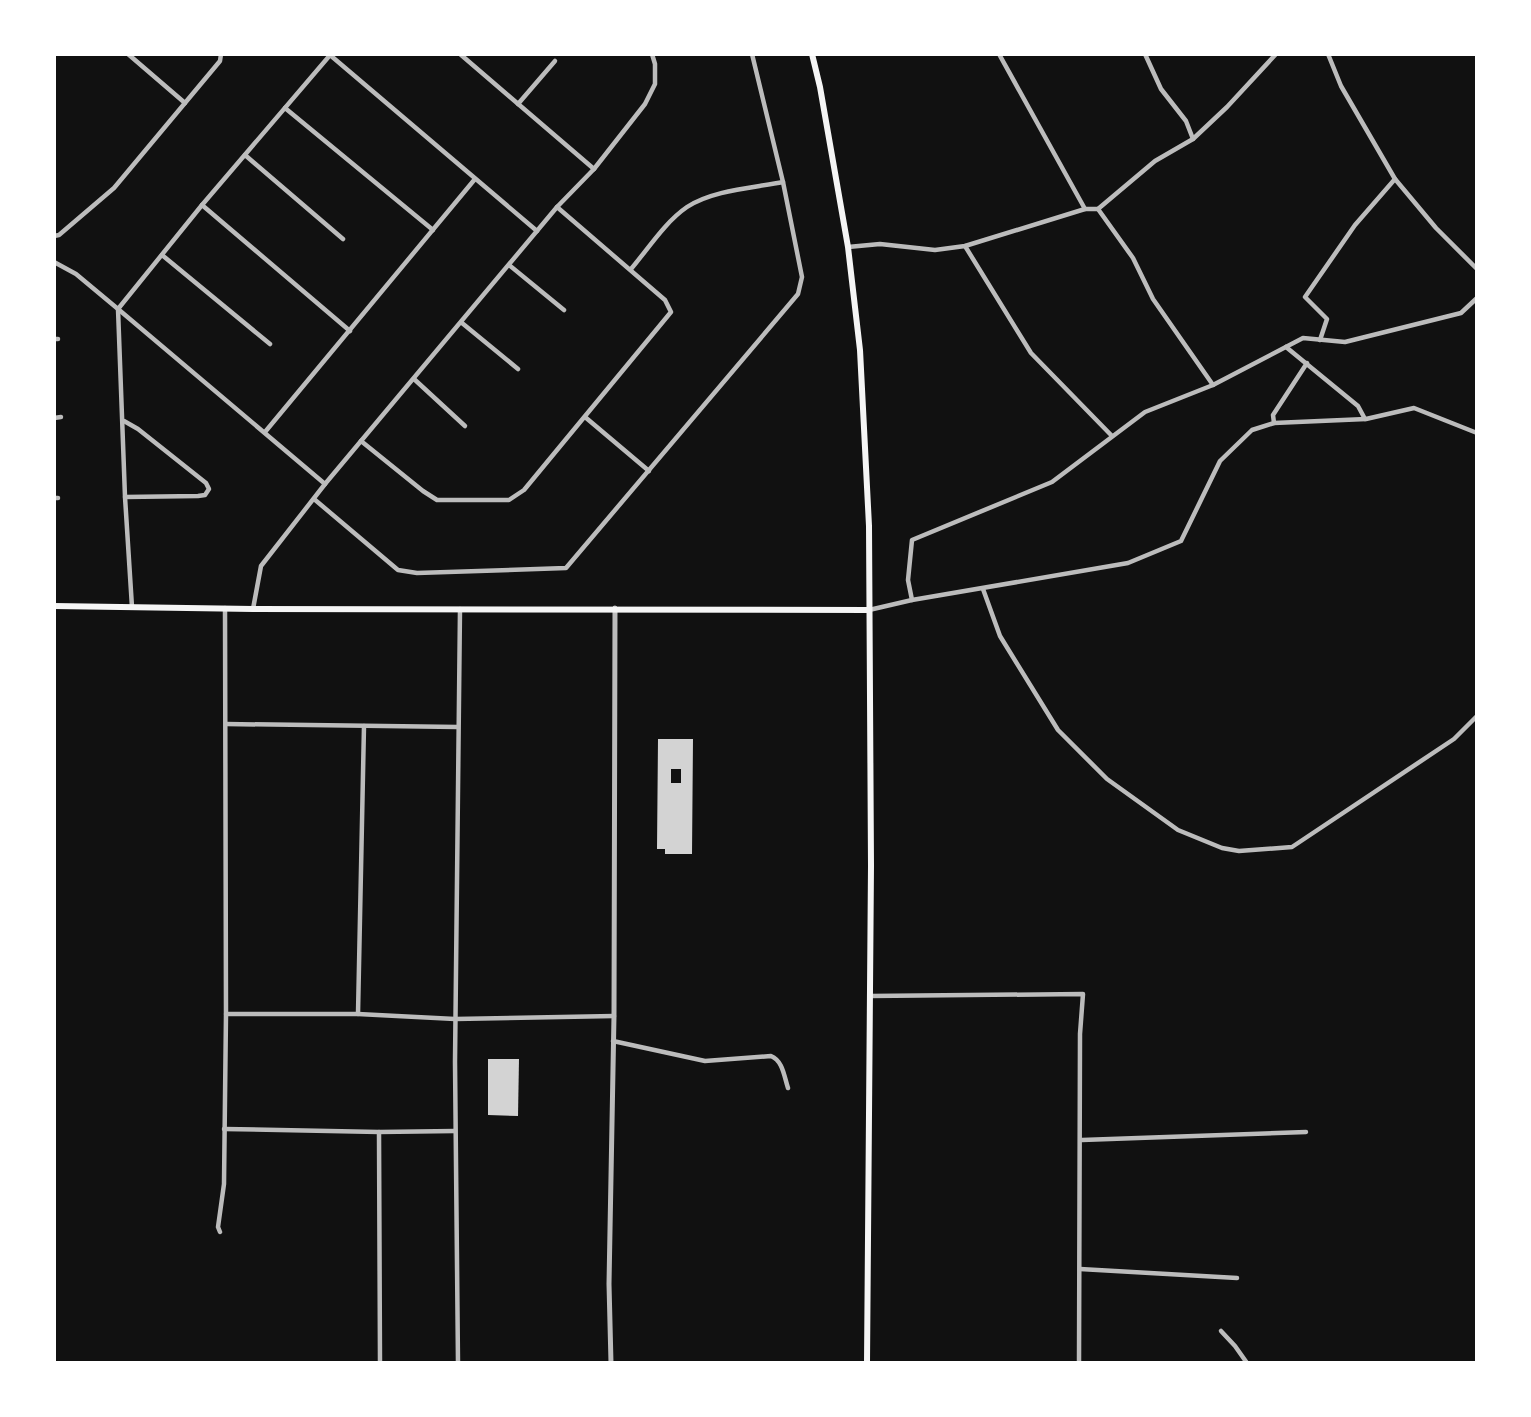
<svg xmlns="http://www.w3.org/2000/svg" width="1531" height="1417" font-family="'PT Sans',sans-serif">
  <rect width="100%" height="100%" fill="#111"/>
  <!-- building -->
  <g fill="#d3d3d3" fill-rule="evenodd">
    <path d="M658,739h35l-1,115h-27v-5h-8zM671,769h10v14h-10z"/>
    <path d="M488,1059h31l-1,57 -30,-1z"/>
  </g>
  <g fill="none" stroke-linecap="round" stroke-linejoin="round">
    <!-- minor -->
    <g stroke="#bcbcbc" stroke-width="4.5">
      <path d="M128,54l57,49"/>
      <path d="M460,54l134,115"/>
      <path d="M999,54l86,155"/>
      <path d="M1145,54l16,35 25,32 7,18"/>
      <path d="M1328,54l13,32 54,93 41,49 41,41"/>
      <path d="M330,55l207,176"/>
      <path d="M518,104l37,-43"/>
      <path d="M285,108l148,122"/>
      <path d="M245,155l98,84"/>
      <path d="M202,205l148,126"/>
      <path d="M1098,209l35,49 20,41 60,86"/>
      <path d="M54,236l5,-1 55,-47 106,-127 1,-7"/>
      <path d="M965,246l66,107 81,83"/>
      <path d="M848,247l32,-3 55,6 30,-4 120,-37h13l57,-48 38,-22 34,-32 49,-53"/>
      <path d="M162,255l108,89"/>
      <path d="M54,262l22,12 42,35 207,175"/>
      <path d="M509,265l55,45"/>
      <path d="M631,269c17,-20 34,-47 56,-62 26,-17 66,-19 96,-25"/>
      <path d="M462,323l56,46"/>
      <path d="M54,339h4"/>
      <path d="M1320,340l7,-21 -22,-22 50,-72 40,-46"/>
      <path d="M1286,347l72,59 7,13"/>
      <path d="M414,379l51,47"/>
      <path d="M585,417l64,54"/>
      <path d="M54,418l7,-1"/>
      <path d="M124,421l14,8 68,54 3,6 -4,6 -7,1 -73,1"/>
      <path d="M1274,423l-1,-8 34,-52"/>
      <path d="M265,432l210,-253"/>
      <path d="M361,441l62,50 14,9h72l15,-10 147,-178 -6,-12 -108,-93"/>
      <path d="M54,498h4"/>
      <path d="M314,499l84,71 19,3 149,-5 232,-274 4,-17 -19,-95 -31,-128"/>
      <path d="M983,589l17,47 58,94 49,49 71,51 44,18 17,3 53,-4 162,-108 23,-23"/>
      <path d="M912,600l-4,-20 4,-40 140,-58 93,-70 68,-27 90,-47 42,4 116,-29 16,-15"/>
      <path d="M132,607l-7,-110 -7,-188 84,-104 129,-151"/>
      <path d="M225,608l1,406h132l97,5 159,-3"/>
      <path d="M253,609l8,-43 64,-82 232,-277 37,-38 51,-65 10,-20v-20l-3,-10"/>
      <path d="M869,610l43,-10 216,-37 53,-22 39,-80 32,-31 22,-7 92,-4 48,-11 63,25"/>
      <path d="M226,724l232,3"/>
      <path d="M870,996l213,-2 -3,40 -1,329"/>
      <path d="M358,1014l6,-288"/>
      <path d="M613,1041l92,20 66,-5c12,5 13,20 17,32"/>
      <path d="M224,1129l155,3 1,231"/>
      <path d="M379,1132l76,-1"/>
      <path d="M1082,1140l224,-8"/>
      <path d="M220,1232l-2,-5 6,-43 2,-170"/>
      <path d="M1080,1269l157,9"/>
      <path d="M1221,1331l14,15 12,17"/>
      <path d="M458,1363l-3,-301 5,-453"/>
    </g>
    <!-- tertiary -->
    <path stroke="#bcbcbc" stroke-width="5" d="M611,1363l-2,-79 5,-268 1,-408"/>
    <!-- secondary -->
    <path stroke="#f5f5f5" stroke-width="6" d="M54,606l199,3 616,1"/>
    <!-- primary -->
    <path stroke="#f5f5f5" stroke-width="6" d="M812,54l8,33 28,160 12,103 9,176 2,340 -4,497"/>
  </g>
  <!-- border -->
  <rect width="1531" height="1417" fill="none" stroke="#ffffff" stroke-width="112"/>
</svg>
